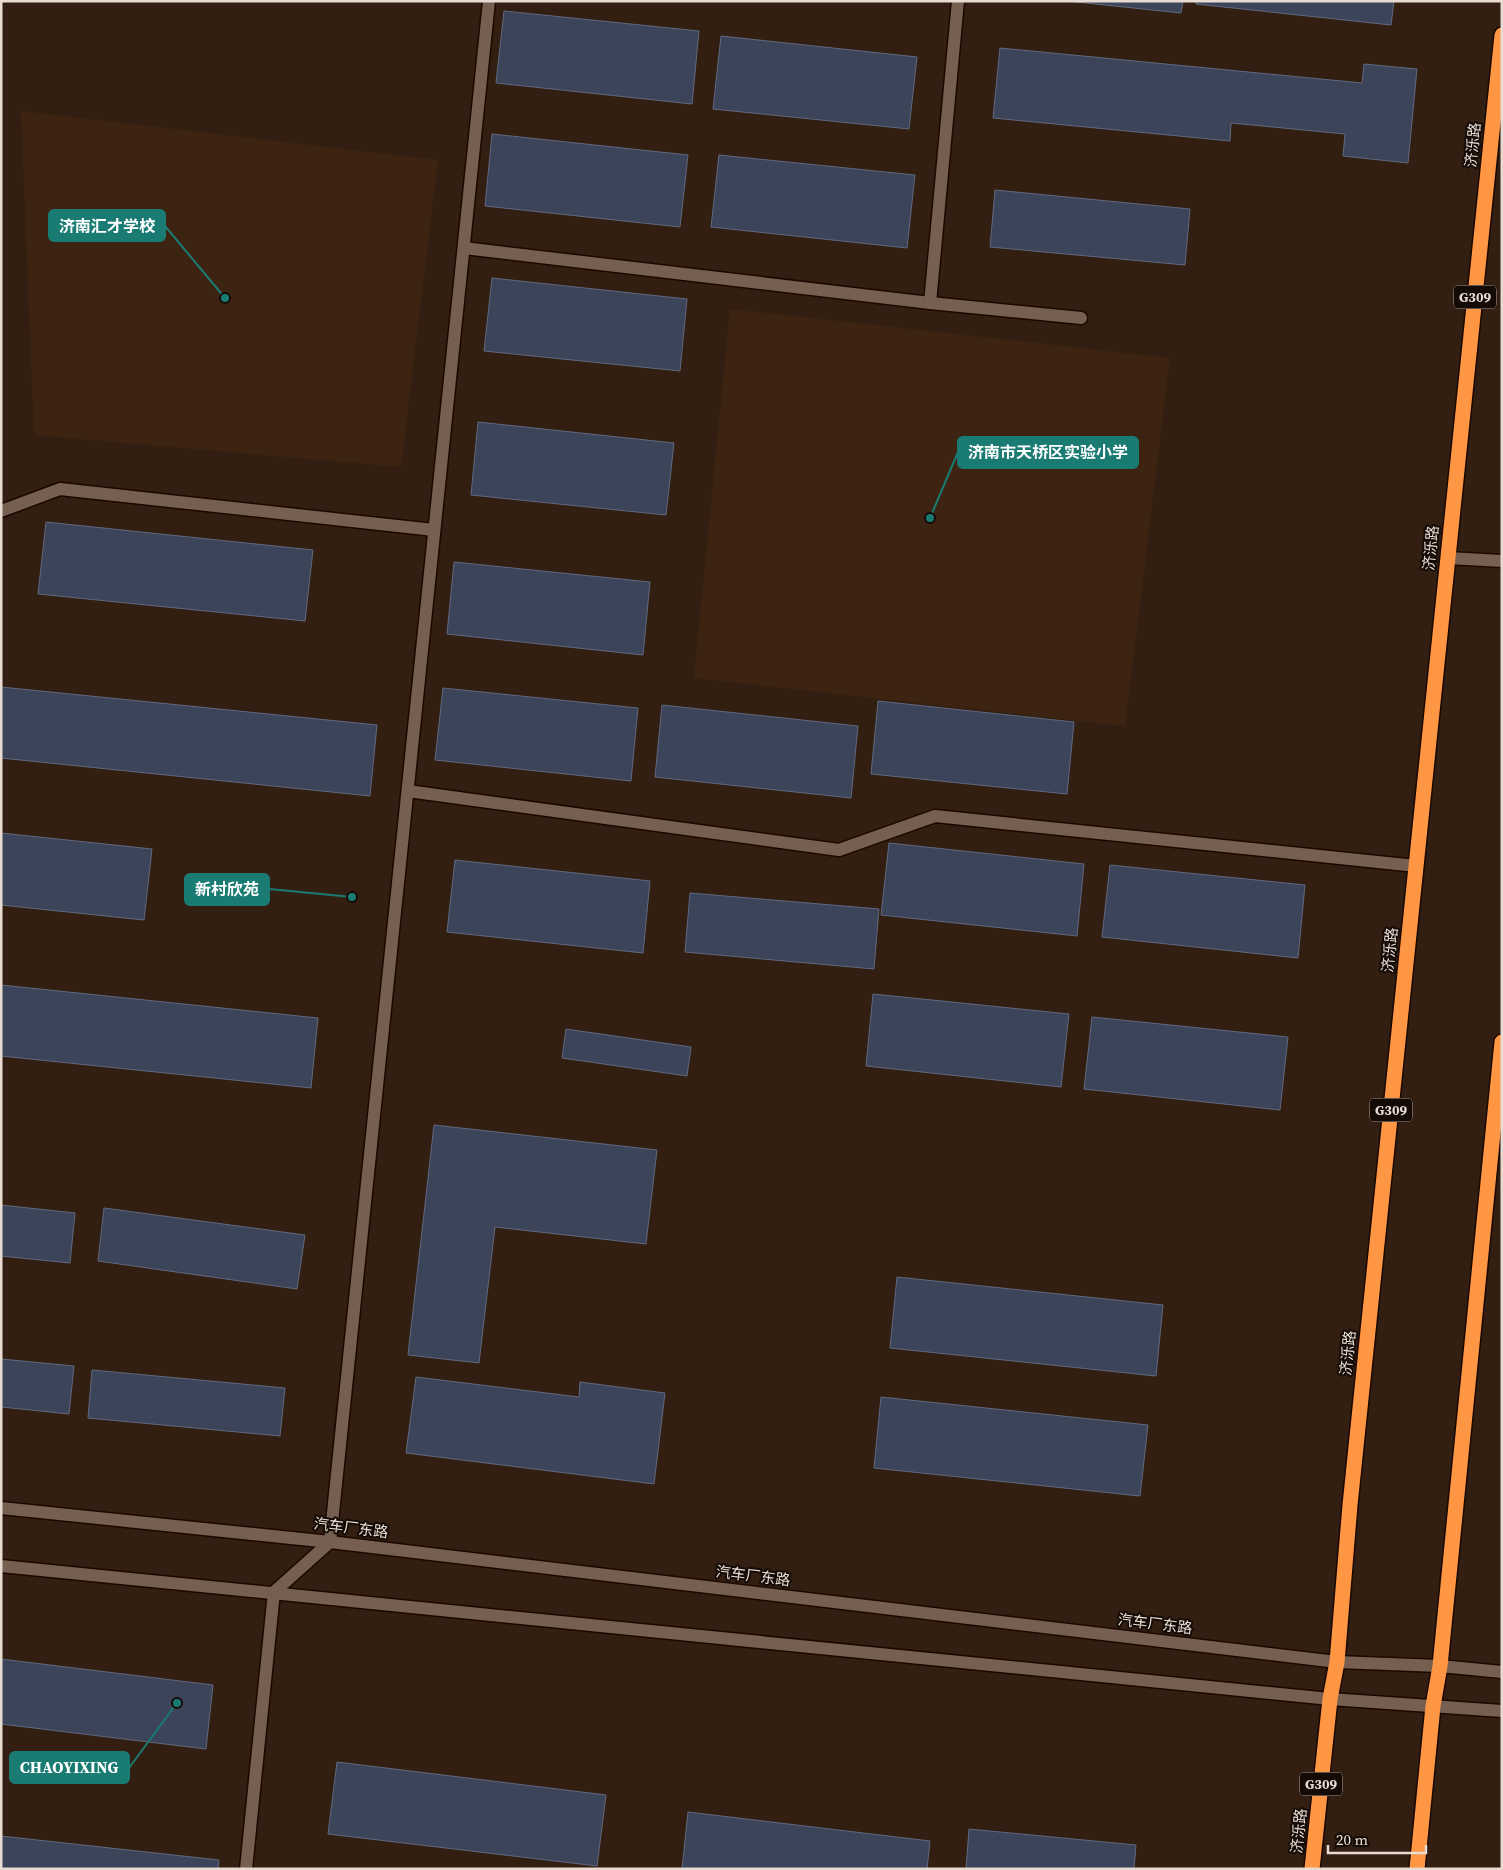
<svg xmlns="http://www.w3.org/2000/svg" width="1503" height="1870" font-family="'Source Serif 4','Noto Sans SC',serif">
  <rect width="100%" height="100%" fill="#331f11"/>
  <!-- built -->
  <g fill="#3d2412">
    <path d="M21,111l417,49 -37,307 -367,-32z"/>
    <path d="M730,309l440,49 -45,368 -431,-48z"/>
  </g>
  <!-- building -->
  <g fill="#3c4459" stroke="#606980">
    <path d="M1067,1h116l-2,12z"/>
    <path d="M1196,1h198l-3,24 -195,-21z"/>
    <path d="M504,11l195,20 -7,73 -196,-21z"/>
    <path d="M721,36l196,21 -8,72 -196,-20z"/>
    <path d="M1000,48l362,35 2,-19 53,5 -9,94 -65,-7 2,-22 -114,-11 -1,18 -237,-23z"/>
    <path d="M492,134l196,21 -8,72 -195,-21z"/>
    <path d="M719,155l196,20 -8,73 -196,-21z"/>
    <path d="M995,190l195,19 -5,56 -195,-18z"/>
    <path d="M492,278l195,21 -7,72 -196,-20z"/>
    <path d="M478,422l196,21 -8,72 -195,-20z"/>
    <path d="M46,522l267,28 -8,71 -267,-27z"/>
    <path d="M454,562l196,20 -7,73 -196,-21z"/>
    <path d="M1,687l376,38 -7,71 -369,-38z"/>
    <path d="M443,688l195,20 -7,73 -196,-21z"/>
    <path d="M878,701l196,21 -7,72 -196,-20z"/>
    <path d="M662,705l196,21 -7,72 -196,-21z"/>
    <path d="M1,833l151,16 -8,71 -143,-15z"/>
    <path d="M889,843l195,21 -7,72 -196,-21z"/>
    <path d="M455,860l195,21 -7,72 -196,-21z"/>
    <path d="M1110,865l195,20 -7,73 -196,-21z"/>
    <path d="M690,893l189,16 -5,60 -189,-17z"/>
    <path d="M1,985l317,33 -7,70 -310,-32z"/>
    <path d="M873,994l196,20 -8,73 -195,-21z"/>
    <path d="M1092,1017l196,20 -8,73 -196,-21z"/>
    <path d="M566,1029l125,18 -4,29 -125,-18z"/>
    <path d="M434,1125l223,25 -11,94 -151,-17 -16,136 -71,-8z"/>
    <path d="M1,1205l74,8 -5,50 -69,-7z"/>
    <path d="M104,1208l201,27 -8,54 -199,-28z"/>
    <path d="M897,1277l266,28 -7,71 -266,-28z"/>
    <path d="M1,1359l73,7 -5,48 -68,-7z"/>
    <path d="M92,1370l193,18 -5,48 -192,-18z"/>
    <path d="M416,1377l163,20 1,-15 85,11 -11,91 -248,-31z"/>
    <path d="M881,1397l267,28 -8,71 -266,-28z"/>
    <path d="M1,1659l212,26 -7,64 -205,-25z"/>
    <path d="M337,1762l269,33 -9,71 -269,-32z"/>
    <path d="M688,1812l242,29 -3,28h-245z"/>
    <path d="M969,1829l167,16 -2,24h-168z"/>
    <path d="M1,1836l218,24 -1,9h-217z"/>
  </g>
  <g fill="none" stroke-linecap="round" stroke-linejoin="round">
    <defs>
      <g id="minor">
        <path d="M464,248l466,55 151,15"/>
        <path d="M930,303l28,-302"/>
        <path d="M1,511l59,-22 374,41"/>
        <path d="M1448,558l54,3"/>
        <path d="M408,791l431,59 96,-34 481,50"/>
        <path d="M1,1508l329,34 1007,120 103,4 62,6"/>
        <path d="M1,1566l1329,133 172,12"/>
        <path d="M246,1869l28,-277 56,-50 159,-1541"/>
      </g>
      <g id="highway">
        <path d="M1312,1869l18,-170 7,-37 13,-157 152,-1470"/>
        <path d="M1417,1869l16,-163 7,-40 62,-624"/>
      </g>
    </defs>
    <!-- minor casing -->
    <use href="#minor" stroke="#1a0800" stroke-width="15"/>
    <!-- highway casing -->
    <use href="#highway" stroke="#1a0800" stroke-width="18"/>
    <!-- minor -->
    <use href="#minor" stroke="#765f50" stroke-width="12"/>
    <!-- highway -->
    <use href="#highway" stroke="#ff9643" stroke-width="15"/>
  </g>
  <g text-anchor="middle" stroke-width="4" stroke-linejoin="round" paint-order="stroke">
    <!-- shield labels -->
    <g fill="#140b06" stroke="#a89d95" stroke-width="1">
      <rect x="1454" y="285.5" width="42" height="23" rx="4"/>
      <rect x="1370" y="1098.5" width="42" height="23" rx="4"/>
      <rect x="1300" y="1772.5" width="42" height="23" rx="4"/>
    </g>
    <g font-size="14" font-weight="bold" fill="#e8dbd2">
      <text x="1475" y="302">G309</text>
      <text x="1391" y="1115">G309</text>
      <text x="1321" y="1789">G309</text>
    </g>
    <!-- street labels -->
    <g font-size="15" fill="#e8dbd2" stroke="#140b06">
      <text transform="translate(1473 145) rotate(-84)" y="5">济泺路</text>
      <text transform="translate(1431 548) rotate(-84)" y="5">济泺路</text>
      <text transform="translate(1390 950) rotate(-84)" y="5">济泺路</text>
      <text transform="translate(1348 1353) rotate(-84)" y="5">济泺路</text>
      <text transform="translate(351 1528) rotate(7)" y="5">汽车厂东路</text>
      <text transform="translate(753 1576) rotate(7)" y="5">汽车厂东路</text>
      <text transform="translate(1155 1624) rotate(7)" y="5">汽车厂东路</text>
      <text transform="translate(1299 1831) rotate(-84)" y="5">济泺路</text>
    </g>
  </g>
  <!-- callouts -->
  <path fill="none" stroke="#1a7b73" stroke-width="2" d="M225 298L165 226M930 518L958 452M352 897L269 889M177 1703L129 1768"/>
  <g fill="#1a7b73" stroke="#140b06" stroke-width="2">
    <circle cx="225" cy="298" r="5"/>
    <circle cx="930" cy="518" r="5"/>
    <circle cx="352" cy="897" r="5"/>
    <circle cx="177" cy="1703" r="5"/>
  </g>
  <g fill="#1a7b73" stroke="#1a7b73" stroke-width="2">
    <rect x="49" y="210" width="116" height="31" rx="5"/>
    <rect x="958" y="437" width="180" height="31" rx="5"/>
    <rect x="185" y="874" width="84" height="31" rx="5"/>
    <rect x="10" y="1752" width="119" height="31" rx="5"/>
  </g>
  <g font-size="16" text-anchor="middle" font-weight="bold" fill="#fff">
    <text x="107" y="232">济南汇才学校</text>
    <text x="1048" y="458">济南市天桥区实验小学</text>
    <text x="227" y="895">新村欣苑</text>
    <text x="69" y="1773">CHAOYIXING</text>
  </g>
  <!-- border -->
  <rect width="1503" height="1870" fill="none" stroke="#e8dbd2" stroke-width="5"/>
  <!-- scale -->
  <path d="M1328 1845v8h98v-8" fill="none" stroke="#e8dbd2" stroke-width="2.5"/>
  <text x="1336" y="1845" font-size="15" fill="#e8dbd2" stroke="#140b06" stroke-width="4" paint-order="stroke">20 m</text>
</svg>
